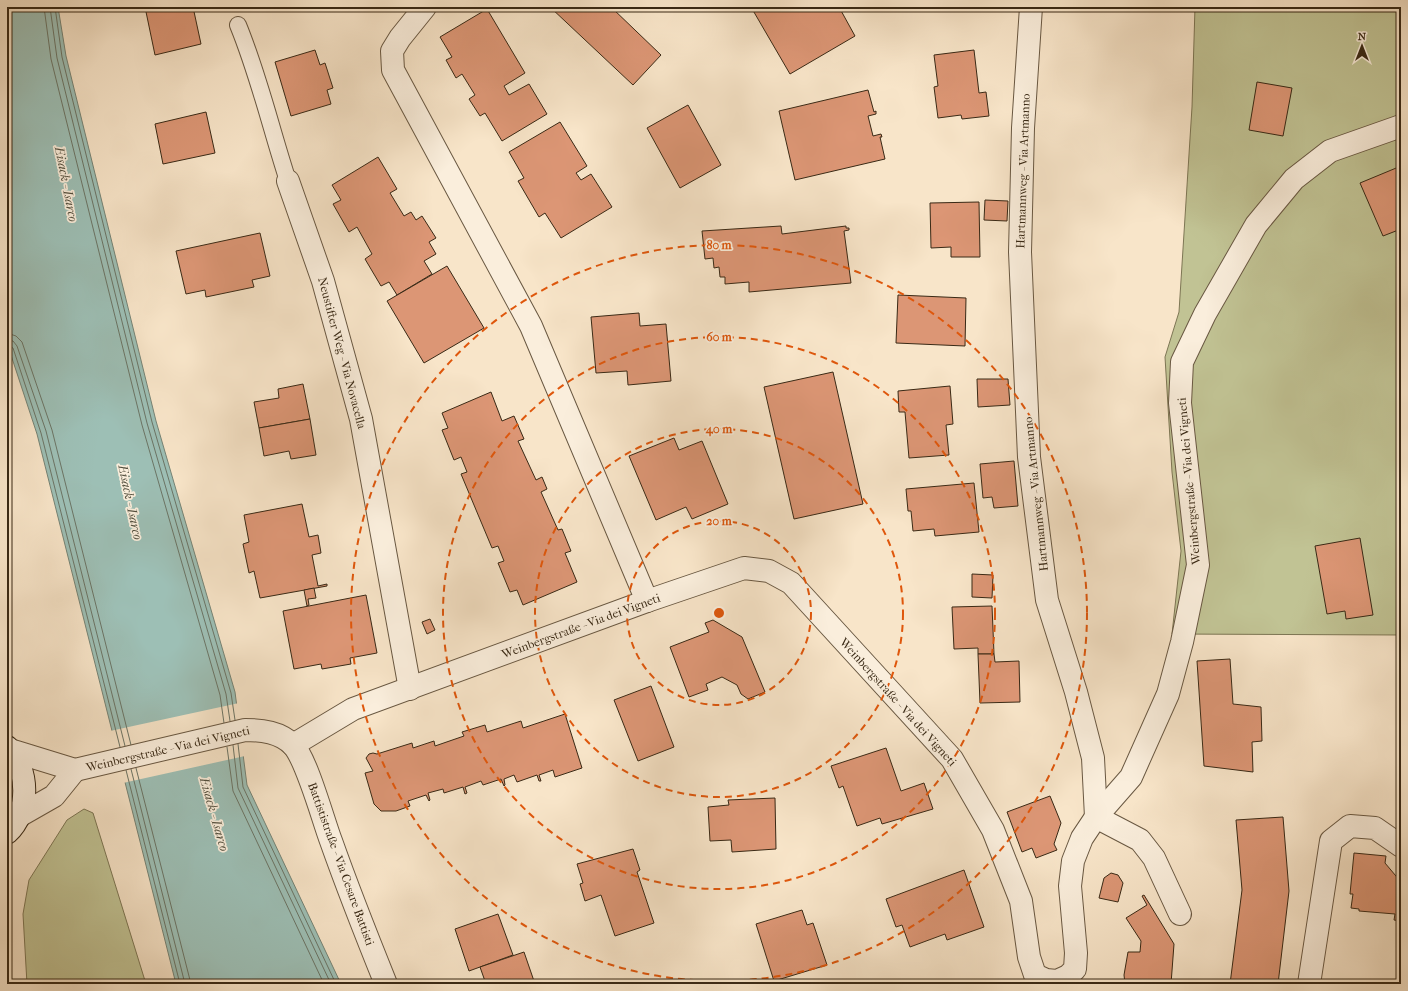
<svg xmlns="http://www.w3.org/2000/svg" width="1408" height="991" font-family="'IM FELL French Canon',serif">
  <rect width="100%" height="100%" fill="#f8e5c9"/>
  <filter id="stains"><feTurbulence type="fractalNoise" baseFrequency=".005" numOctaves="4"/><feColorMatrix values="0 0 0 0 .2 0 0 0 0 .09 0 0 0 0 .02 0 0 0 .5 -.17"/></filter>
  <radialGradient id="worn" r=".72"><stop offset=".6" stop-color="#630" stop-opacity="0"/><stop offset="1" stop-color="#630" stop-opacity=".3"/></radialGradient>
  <!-- green -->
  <g fill="#c1c394" stroke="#7d7654">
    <path d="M1195,7h206v628l-229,-1 9,-83 -9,-79 -7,-115 14,-45 13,-205z"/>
    <path d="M84,809l9,4 53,171h-119l-4,-70 6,-34 38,-60z"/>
  </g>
  <!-- water -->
  <path fill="#9dbfb5" stroke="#758375" d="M7,7h51l8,49 90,365 79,271 12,93 94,199h-165l-139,-550 -30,-91z"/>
  <!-- pier -->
  <path fill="#f8e5c9" d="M239,703l6,53 -122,27 -13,-52z"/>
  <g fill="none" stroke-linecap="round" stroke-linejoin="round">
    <!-- shore -->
    <g stroke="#6b7465" stroke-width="1">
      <path d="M44,7l7,52 91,366 78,270 4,28"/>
      <path d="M50,7l7,51 90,365 79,271 4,27"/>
      <path d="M55,7l7,50 90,365 79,271 4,27"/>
      <path d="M7,333l9,3 6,6 30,88 79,315"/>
      <path d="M7,340l6,1 4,5 29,85 79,315"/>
      <path d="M7,345l6,3 28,85 79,314"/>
      <path d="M238,744l5,43 93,197"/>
      <path d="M233,745l5,43 93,196"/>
      <path d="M227,747l6,44 91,193"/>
      <path d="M136,768l55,216"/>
      <path d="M131,769l54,215"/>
      <path d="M126,770l54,214"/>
    </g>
  </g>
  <!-- building -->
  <g fill="#dc9675" stroke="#392915">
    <path d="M145,7h48l8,37 -46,11z"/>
    <path d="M550,7h61l50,48 -28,30z"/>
    <path d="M751,7h80l1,1 7,-1 16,29 -65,38z"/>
    <path d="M487,9l38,64 -21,13 5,9 20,-11 18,30 -45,27 -17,-28 -5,3 -11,-17 6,-4 -13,-21 -6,4 -10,-18 6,-3 -12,-20z"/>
    <path d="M315,50l5,15 5,-2 8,25 -6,2 4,14 -40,12 -16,-54z"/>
    <path d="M974,50l5,43 7,-1 3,24 -27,3 -1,-4 -23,3 -4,-31 4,-1 -4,-31z"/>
    <path d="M1257,82l35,6 -9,48 -34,-6z"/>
    <path d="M868,90l6,22 2,-1v3l-8,2 5,20 8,-2 1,3h-2l5,22 -90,21 -16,-69z"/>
    <path d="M688,105l33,60 -41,23 -33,-60z"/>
    <path d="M206,112l9,41 -52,11 -8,-40z"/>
    <path d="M560,122l27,44 -11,7 5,7 10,-6 21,33 -51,31 -16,-25 -6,4 -21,-36 6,-3 -15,-26z"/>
    <path d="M378,157l19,32 -7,4 14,23 7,-4 5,8 6,-4 14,22 -7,4 7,12 -12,7 8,13 -35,21 -8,-13 -8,4 -16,-27 7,-5 -15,-27 -8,5 -16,-28 8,-4 -9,-15z"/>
    <path d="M1401,166v63l-18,7 -23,-53z"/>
    <path d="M985,200l23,1 -1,20 -23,-1z"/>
    <path d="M979,202l1,55h-29v-10l-20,1 -1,-45z"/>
    <path d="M781,226l1,8 64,-8v2h3v2l-5,1 7,52 -102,9v-10l-24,2v-7h-5l-1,-10 -5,1 -1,-10 -8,1 -3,-28z"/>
    <path d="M260,233l10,43 -18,4 2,7 -48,10 -1,-7 -19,4 -10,-43z"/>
    <path d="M447,266l37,62 -60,35 -37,-62z"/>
    <path d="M898,295l68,3 -1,48 -69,-3z"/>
    <path d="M639,313l1,13 26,-2 5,57 -43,4 -1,-14 -31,2 -5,-56z"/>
    <path d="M833,372l30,132 -69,15 -30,-132z"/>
    <path d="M977,379h31l2,26 -32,2z"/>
    <path d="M303,384l7,35 -51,9 -5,-26 25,-4 -1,-9z"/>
    <path d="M950,386l3,38 -7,1 3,30 -40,3 -4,-46h-6l-1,-21z"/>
    <path d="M491,392l11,29 12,-5 10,23 -6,2 18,39 6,-3 5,12 -6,3 17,38 4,-1 9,22 -6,2 12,29 -54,23 -6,-15 -7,2 -12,-29 6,-2 -6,-15 -6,2 -31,-74 6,-2 -6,-15 -7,3 -12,-30 6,-2 -6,-15z"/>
    <path d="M310,419l6,36 -25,4 -2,-8 -25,5 -5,-28z"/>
    <path d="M674,438l5,12 23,-9 26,63 -36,15 -6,-12 -30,13 -27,-64z"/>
    <path d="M1014,461l4,45 -24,2 -2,-11 -9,1 -3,-34z"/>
    <path d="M974,483l5,49 -44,4 -1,-7 -21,2 -2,-20h-3l-2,-22z"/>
    <path d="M302,504l7,33 9,-2 3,18 -9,2 6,31 9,-2v2l-67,12 -6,-27 -5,2 -6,-29 6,-2 -5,-27z"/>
    <path d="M1360,538l13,77 -27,4 -1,-8 -18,3 -12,-68z"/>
    <path d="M972,574l21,1 -1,23 -20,-1z"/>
    <path d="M314,588l2,10 -8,1 1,6 -2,1 -3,-16z"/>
    <path d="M366,595l11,58 -27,5 1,6 -29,5 -1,-5 -27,5 -11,-58z"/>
    <path d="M992,606l2,48h-16v-6l-24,1 -2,-42z"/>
    <path d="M430,619l5,11 -8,4 -5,-12z"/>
    <path d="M713,620l29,17 23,55 -17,7 -7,-5 -4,-9 -15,-8 -16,7 2,6 -19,7 -19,-50 39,-15 -4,-9z"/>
    <path d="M978,654h16l1,8 24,-1 1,41 -40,1z"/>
    <path d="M1230,659l3,45 28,3 1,34 -10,1 1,30 -49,-6 -7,-105z"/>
    <path d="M651,686l23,61 -36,14 -24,-61z"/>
    <path d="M565,714l17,54 -27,9 -2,-7 -14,5 2,6h-2l-2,-6 -20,7 -3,-7 -10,4 1,6 -1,1 -3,-7 -18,6 -2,-4 -16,6 2,6 -2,1 -2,-7 -19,6 -1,-4 -15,4 2,7 -1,1 -3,-6 -18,6 2,5 -14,5h-15l-7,-7 -9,-31 8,-2 -7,-13 3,-4 4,-1 4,1 35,-11 1,5 21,-7 1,5 29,-10 -2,-4 23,-7 2,7 34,-11 2,7z"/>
    <path d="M886,748l15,43 23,-8 9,26 -51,15 -2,-6 -23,8 -14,-40 -4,2 -8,-22z"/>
    <path d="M1050,796l11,27 -7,21 3,6 -21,8 -4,-10 -10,4 -15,-40z"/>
    <path d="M775,798l1,51 -44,3 -1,-12 -21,1 -2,-34 21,-2 -1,-5z"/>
    <path d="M1283,817l6,74 -11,93h-48l12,-94 -6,-70z"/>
    <path d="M633,849l7,21 -3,2 17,51 -39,13 -14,-41 -16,6 -5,-17 3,-1 -6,-19z"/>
    <path d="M1354,853l32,3 -1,7 16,19v39l-7,-1 1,-6 -36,-3v-2l-8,-1 2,-14h-3z"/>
    <path d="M964,870l20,57 -37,13 -2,-6 -35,13 -8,-22 -6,2 -10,-28z"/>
    <path d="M1111,873l7,2 5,8 -5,19 -19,-4 5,-20z"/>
    <path d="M1144,895l30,49 -3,40h-46l-1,-9 4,-23h12l1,-11 -15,-23 21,-13 -5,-9z"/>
    <path d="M802,910l5,15 6,-2 14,42 -53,16 -18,-57z"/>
    <path d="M498,914l15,41 -44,16 -14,-42z"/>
    <path d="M524,952l11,32h-49l-6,-17z"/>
  </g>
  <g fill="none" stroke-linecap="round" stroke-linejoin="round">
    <defs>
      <path id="service" d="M238,25c21,51 33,104 50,156"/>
      <g id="minor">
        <path d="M425,7l-25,31 -8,13 1,19 138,256 116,275"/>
        <path d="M1031,7l-8,121 -3,124 9,205 18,143 29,92 17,66 3,59"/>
        <path d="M288,181l35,100 38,138 49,270"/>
        <path d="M293,745l60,-36 294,-108 97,-33 25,3 22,12 161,176 41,71 28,71 8,56 6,18 11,5 11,1 11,-5 7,-7 1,-16 -6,-67 3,-25 9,-23 14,-21 35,-40 37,-83 14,-52 16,-77 -18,-162 2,-41 23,-48 51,-89 38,-46 36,-28 71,-25"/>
        <path d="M1096,817l44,23 14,18 26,56"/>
        <path d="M1309,984l22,-143 19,-15 25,2 26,18"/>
      </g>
      <g id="tertiary">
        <path d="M10,750l65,20 170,-40c17,0 35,2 48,15 14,15 30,75 38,96 17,48 36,96 55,143"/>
        <path d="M19,816l35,-20 21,-26"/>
      </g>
      <path id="secondary" d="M7,747c23,22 23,65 0,86"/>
    </defs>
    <!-- service casing -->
    <use href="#service" stroke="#695842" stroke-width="18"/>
    <!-- minor casing -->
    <use href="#minor" stroke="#695842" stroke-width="24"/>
    <!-- tertiary casing -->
    <use href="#tertiary" stroke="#695842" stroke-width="24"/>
    <!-- secondary casing -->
    <use href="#secondary" stroke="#392915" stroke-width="24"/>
    <!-- service -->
    <use href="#service" stroke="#faeedc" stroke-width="16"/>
    <!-- minor -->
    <use href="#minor" stroke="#faeedc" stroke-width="22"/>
    <!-- tertiary -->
    <use href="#tertiary" stroke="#faeedc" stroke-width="22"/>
    <!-- secondary -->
    <use href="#secondary" stroke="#faeedc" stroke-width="22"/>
  </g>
  <!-- distance rings -->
  <g fill="none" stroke="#df570c" stroke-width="2" stroke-dasharray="7 5">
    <circle cx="719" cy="613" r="92"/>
    <circle cx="719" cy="613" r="184"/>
    <circle cx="719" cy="613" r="276"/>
    <circle cx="719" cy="613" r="368"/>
  </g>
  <g text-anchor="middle" stroke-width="3.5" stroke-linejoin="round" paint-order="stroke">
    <!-- street labels -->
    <g font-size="12" fill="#392915" stroke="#faeedc">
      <text transform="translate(1023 171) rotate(-88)" y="4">Hartmannweg - Via Artmanno</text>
      <text transform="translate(342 353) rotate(75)" y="4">Neustifter Weg - Via Novacella</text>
      <text transform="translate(1189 481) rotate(-95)" y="4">Weinbergstraße - Via dei Vigneti</text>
      <text transform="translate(1036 494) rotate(-96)" y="4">Hartmannweg - Via Artmanno</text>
      <text transform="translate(581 626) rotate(-20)" y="4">Weinbergstraße - Via dei Vigneti</text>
      <text transform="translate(898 702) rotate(48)" y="4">Weinbergstraße - Via dei Vigneti</text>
      <text transform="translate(168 749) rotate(-13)" y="4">Weinbergstraße - Via dei Vigneti</text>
      <text transform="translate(341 864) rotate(70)" y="4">Battististraße - Via Cesare Battisti</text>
    </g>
    <!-- water labels -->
    <g font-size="13" font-style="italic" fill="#524e3d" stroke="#faeedc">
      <text transform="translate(67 184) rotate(79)" y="5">Eisack - Isarco</text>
      <text transform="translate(131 502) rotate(78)" y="5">Eisack - Isarco</text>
      <text transform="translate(215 814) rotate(74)" y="5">Eisack - Isarco</text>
    </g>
  </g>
  <circle cx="719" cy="613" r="6" fill="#df570c" stroke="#faeedc" stroke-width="2"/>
  <g font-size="12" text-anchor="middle" font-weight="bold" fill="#df570c" stroke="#faeedc" stroke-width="3.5" stroke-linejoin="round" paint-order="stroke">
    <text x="719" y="249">80 m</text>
    <text x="719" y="341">60 m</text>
    <text x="719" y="433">40 m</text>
    <text x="719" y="525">20 m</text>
  </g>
  <!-- margin -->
  <rect width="1408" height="991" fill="none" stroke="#f8e5c9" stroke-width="24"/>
  <rect x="8" y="8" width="1392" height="975" fill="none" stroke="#392915" stroke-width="2"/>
  <rect x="12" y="12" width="1384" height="967" fill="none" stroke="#392915"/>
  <!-- north arrow -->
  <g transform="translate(1362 46)" stroke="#faeedc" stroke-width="3" paint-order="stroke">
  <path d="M0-3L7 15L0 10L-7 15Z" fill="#392915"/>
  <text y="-6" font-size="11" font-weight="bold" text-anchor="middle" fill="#392915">N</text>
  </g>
  <rect width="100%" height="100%" filter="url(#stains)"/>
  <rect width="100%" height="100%" fill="url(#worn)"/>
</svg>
